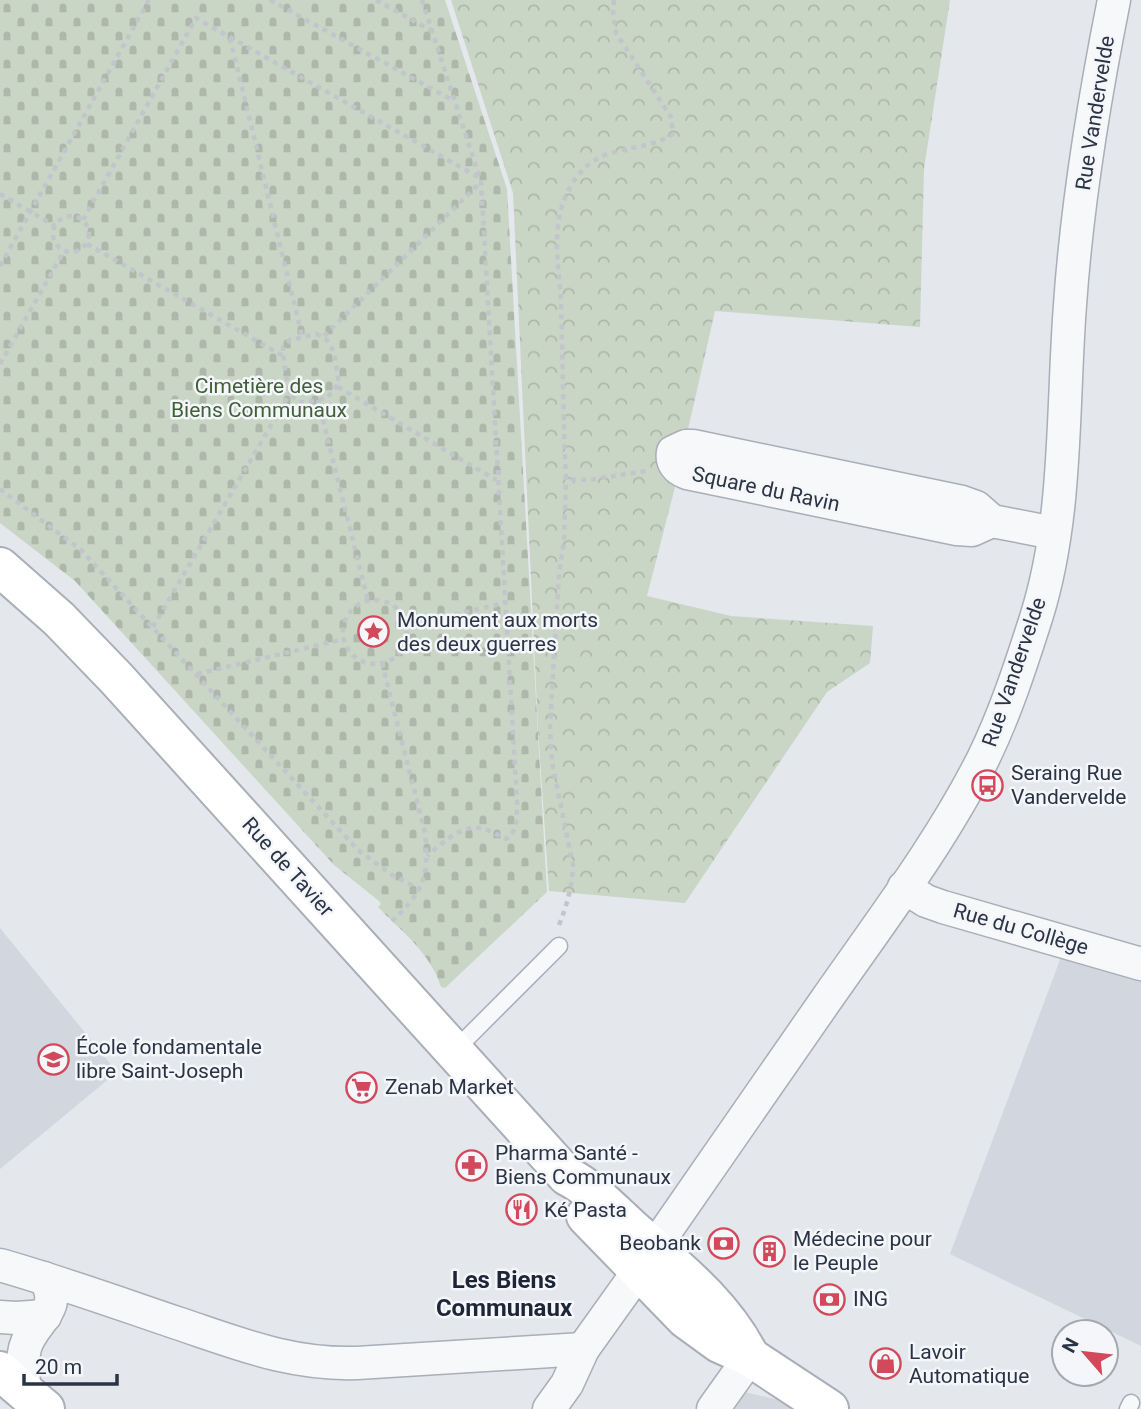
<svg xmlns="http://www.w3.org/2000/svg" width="1141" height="1409" font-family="Roboto,sans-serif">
  <defs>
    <pattern id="forest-crowns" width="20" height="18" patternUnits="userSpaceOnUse" patternTransform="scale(1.75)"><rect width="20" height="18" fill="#c9d6c5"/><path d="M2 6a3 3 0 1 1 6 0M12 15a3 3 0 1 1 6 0" fill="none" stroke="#adb8ab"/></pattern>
    <pattern id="cemetery-stones" width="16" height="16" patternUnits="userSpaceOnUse" patternTransform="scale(1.75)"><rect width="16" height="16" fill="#c9d6c5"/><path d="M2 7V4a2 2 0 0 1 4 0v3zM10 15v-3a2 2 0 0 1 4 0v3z" fill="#adb8ab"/></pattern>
  </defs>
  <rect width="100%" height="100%" fill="#e4e7ec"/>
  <!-- built -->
  <g fill="#d2d6de">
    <path d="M0,928l117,144 -117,97z"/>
    <path d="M1141,956v390l-191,-92 111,-297z"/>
    <path d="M744,1392l31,7 17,10h-60z"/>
  </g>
  <!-- forest -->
  <path fill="url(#forest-crowns)" d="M451,0h499l-26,169 -4,158 -205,-16 -41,180 -27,105 84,20 142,10 -3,37 -43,29 -142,211 -136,-12 -11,-162 -25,-536z"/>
  <!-- cemetery -->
  <path fill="url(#cemetery-stones)" d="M0,0h445l62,189 40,703 -102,96 -4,-1c-11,-35 -39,-55 -63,-80l3,-3 -2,-3 -45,-36 -259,-284 -75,-58z"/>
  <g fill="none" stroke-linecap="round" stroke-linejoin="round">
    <defs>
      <g id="lane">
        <path d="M454,1051l105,-105"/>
        <path d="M1128,1409l3,-6"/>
      </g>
      <g id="street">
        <path d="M992,521l-20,9 -15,-1 -270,-56c-10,-4 -16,-10 -14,-21l13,-6h7l269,56 14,5 16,14 62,12"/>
        <path d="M904,887l22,14 17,6 198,57"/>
        <path d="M631,1245l4,3h19c58,-83 115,-166 172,-248 55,-79 114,-156 157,-241 22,-45 38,-94 53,-141 32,-101 26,-209 34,-313 7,-102 24,-205 44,-305"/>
        <path d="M0,1265c60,17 118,38 177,58 63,21 113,42 180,40l226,-14"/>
        <path d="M0,1317l16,1 29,-2"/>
        <path d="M26,1393c-3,-15 -5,-29 -1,-45 7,-27 41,-39 19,-70"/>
        <path d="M549,1409l18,-25 16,-35 55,-77 14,-2 9,3"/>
        <path d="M713,1409l37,-52"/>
      </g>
      <g id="secondary">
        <path d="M0,567l59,52 57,59 451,498c25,13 42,32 63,51 45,40 92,75 120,130"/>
        <path d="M586,1216l100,103 33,24 31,14 79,52"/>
        <path d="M0,1371l45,38"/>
      </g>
    </defs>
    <!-- lane casing -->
    <use href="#lane" stroke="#a9aeb7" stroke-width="19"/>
    <!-- street casing -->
    <use href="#street" stroke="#a9aeb7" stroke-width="35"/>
    <!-- secondary casing -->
    <use href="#secondary" stroke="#a9aeb7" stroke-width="42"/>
    <!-- path -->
    <g stroke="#c2c5cb" stroke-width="4.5" stroke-dasharray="5 5" stroke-linecap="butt">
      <path d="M270,0l184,101"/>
      <path d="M376,0l56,31"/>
      <path d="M422,0l59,182 36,620c-1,14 2,29 -11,37 -8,-4 -17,-9 -26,-11 -19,-3 -39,16 -53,28"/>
      <path d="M614,0l-1,12 3,21 55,84 2,17c-25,17 -60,11 -84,30 -16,13 -27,36 -30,55 -5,29 1,56 2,85 2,59 2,117 5,175l23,1 57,-9"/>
      <path d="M230,38l72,298"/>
      <path d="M0,194l55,32"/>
      <circle cx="71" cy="234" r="18"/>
      <path d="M83,220l113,-202 282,159"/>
      <path d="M87,244l196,112"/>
      <path d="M0,266l149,-266"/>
      <path d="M316,334c21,6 19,31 23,49l-11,14c-8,2 -24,9 -32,3 -9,-6 -13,-43 -13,-53l7,-7z"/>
      <path d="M324,336l156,-153"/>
      <path d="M0,364l64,-113"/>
      <path d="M338,387l158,93"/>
      <path d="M318,400l50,201"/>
      <path d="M0,489l81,61 277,300 34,25 27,14"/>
      <circle cx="375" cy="632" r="32"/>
      <path d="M406,626l98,-23"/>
      <path d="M153,627l137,-234"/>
      <path d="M382,663l43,170c5,46 -3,60 -36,91"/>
      <path d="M197,674l147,-35"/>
      <path d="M559,925c8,-20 13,-38 14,-59l-21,-104 -2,-35 9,-154 5,-31 2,-63"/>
    </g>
    <!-- lane -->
    <use href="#lane" stroke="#f7f8fa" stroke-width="16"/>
    <!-- street -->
    <use href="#street" stroke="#f7f8fa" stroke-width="32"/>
    <!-- secondary -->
    <use href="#secondary" stroke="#fff" stroke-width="38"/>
  </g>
  <!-- icons -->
  <defs>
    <symbol id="sight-ring" viewBox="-11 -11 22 22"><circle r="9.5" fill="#f4f6f9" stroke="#d1495b" stroke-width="1.5"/><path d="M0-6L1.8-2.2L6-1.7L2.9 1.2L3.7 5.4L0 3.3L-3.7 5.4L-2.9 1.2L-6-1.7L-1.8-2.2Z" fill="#d1495b"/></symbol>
    <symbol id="bus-ring" viewBox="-11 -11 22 22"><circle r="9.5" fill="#f4f6f9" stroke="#d1495b" stroke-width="1.5"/><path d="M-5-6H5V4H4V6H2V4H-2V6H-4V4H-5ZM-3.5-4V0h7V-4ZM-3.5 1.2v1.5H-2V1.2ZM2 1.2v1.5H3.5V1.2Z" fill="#d1495b"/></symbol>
    <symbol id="school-ring" viewBox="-11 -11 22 22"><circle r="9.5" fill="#f4f6f9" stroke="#d1495b" stroke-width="1.5"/><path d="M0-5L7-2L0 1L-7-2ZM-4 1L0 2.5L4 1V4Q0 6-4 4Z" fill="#d1495b"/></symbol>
    <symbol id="supermarket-ring" viewBox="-11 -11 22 22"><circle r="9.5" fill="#f4f6f9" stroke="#d1495b" stroke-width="1.5"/><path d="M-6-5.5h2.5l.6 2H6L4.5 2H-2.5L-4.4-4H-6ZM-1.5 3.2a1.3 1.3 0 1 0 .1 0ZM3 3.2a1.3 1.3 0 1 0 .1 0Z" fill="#d1495b"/></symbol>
    <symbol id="pharmacy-ring" viewBox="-11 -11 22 22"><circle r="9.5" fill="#f4f6f9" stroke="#d1495b" stroke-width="1.5"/><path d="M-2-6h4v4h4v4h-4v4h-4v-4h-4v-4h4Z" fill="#d1495b"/></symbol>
    <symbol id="restaurant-ring" viewBox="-11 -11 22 22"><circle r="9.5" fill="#f4f6f9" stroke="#d1495b" stroke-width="1.5"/><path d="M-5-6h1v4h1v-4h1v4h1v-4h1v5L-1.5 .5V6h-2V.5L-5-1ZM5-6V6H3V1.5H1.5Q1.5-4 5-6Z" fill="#d1495b"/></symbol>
    <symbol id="bank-ring" viewBox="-11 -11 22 22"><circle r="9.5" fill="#f4f6f9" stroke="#d1495b" stroke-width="1.5"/><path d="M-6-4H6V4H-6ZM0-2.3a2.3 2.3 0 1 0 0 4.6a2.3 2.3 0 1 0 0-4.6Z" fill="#d1495b"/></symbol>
    <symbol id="building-ring" viewBox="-11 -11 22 22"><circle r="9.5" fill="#f4f6f9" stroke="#d1495b" stroke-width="1.5"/><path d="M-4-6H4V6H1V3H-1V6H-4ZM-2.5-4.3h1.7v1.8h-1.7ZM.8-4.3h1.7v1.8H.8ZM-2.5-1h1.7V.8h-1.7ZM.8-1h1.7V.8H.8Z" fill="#d1495b"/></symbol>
    <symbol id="shop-ring" viewBox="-11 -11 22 22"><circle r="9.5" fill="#f4f6f9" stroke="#d1495b" stroke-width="1.5"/><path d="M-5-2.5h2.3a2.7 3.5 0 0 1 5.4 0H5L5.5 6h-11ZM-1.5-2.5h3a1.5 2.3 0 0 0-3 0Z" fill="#d1495b"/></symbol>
  </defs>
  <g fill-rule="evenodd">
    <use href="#sight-ring" x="356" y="614" width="35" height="35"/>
    <use href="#bus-ring" x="970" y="768" width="35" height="35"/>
    <use href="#school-ring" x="36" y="1042" width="35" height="35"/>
    <use href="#supermarket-ring" x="344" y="1070" width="35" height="35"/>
    <use href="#pharmacy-ring" x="454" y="1148" width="35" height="35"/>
    <use href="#restaurant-ring" x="504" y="1192" width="35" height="35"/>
    <use href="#bank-ring" x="706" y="1226" width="35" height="35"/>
    <use href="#building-ring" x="752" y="1234" width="35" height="35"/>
    <use href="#bank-ring" x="812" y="1282" width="35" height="35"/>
    <use href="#shop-ring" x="868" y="1346" width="35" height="35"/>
  </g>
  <g text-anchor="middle" stroke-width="5" stroke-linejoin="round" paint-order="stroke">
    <!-- street labels -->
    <g font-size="21" fill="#2b3445" stroke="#f4f6f9">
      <text transform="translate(1095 113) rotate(-81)" y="7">Rue Vandervelde</text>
      <text transform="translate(766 489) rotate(12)" y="7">Square du Ravin</text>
      <text transform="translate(1014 672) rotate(-71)" y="7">Rue Vandervelde</text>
      <text transform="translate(288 867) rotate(48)" y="7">Rue de Tavier</text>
      <text transform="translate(1021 929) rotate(16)" y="7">Rue du Collège</text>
    </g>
    <!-- park labels -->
    <g font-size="21" fill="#3f6138" stroke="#f4f6f9">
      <text x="259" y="393">Cimetière des<tspan x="259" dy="24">Biens Communaux</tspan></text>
    </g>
    <!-- poi labels -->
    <g font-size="21" fill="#2b3445" stroke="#f4f6f9" text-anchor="start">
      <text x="397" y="627">Monument aux morts<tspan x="397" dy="24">des deux guerres</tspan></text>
      <text x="1011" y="780">Seraing Rue<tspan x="1011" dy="24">Vandervelde</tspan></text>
      <text x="76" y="1054">École fondamentale<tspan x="76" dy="24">libre Saint-Joseph</tspan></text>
      <text x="385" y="1094">Zenab Market</text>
      <text x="495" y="1160">Pharma Santé -<tspan x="495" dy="24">Biens Communaux</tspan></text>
      <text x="544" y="1217">Ké Pasta</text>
      <text x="793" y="1246">Médecine pour<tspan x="793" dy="24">le Peuple</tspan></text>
      <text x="701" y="1250" text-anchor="end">Beobank</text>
      <text x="853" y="1306">ING</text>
      <text x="909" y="1359">Lavoir<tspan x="909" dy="24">Automatique</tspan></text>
    </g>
    <!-- quarter labels -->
    <g font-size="24" font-weight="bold" fill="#1d2536" stroke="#f4f6f9">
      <text x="504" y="1288">Les Biens<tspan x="504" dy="28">Communaux</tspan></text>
    </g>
  </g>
  <!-- north arrow -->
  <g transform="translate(1085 1353) rotate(298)"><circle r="33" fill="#f4f6f9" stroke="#a4a8b1" stroke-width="2"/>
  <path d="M0-5L12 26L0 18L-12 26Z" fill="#d1495b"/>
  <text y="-10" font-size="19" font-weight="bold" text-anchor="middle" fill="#2b3445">N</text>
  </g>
  <!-- scale -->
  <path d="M24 1374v10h93v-10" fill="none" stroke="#2b3445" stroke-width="3.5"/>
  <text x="35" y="1374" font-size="21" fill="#2b3445" stroke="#f4f6f9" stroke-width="5" paint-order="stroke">20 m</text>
</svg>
